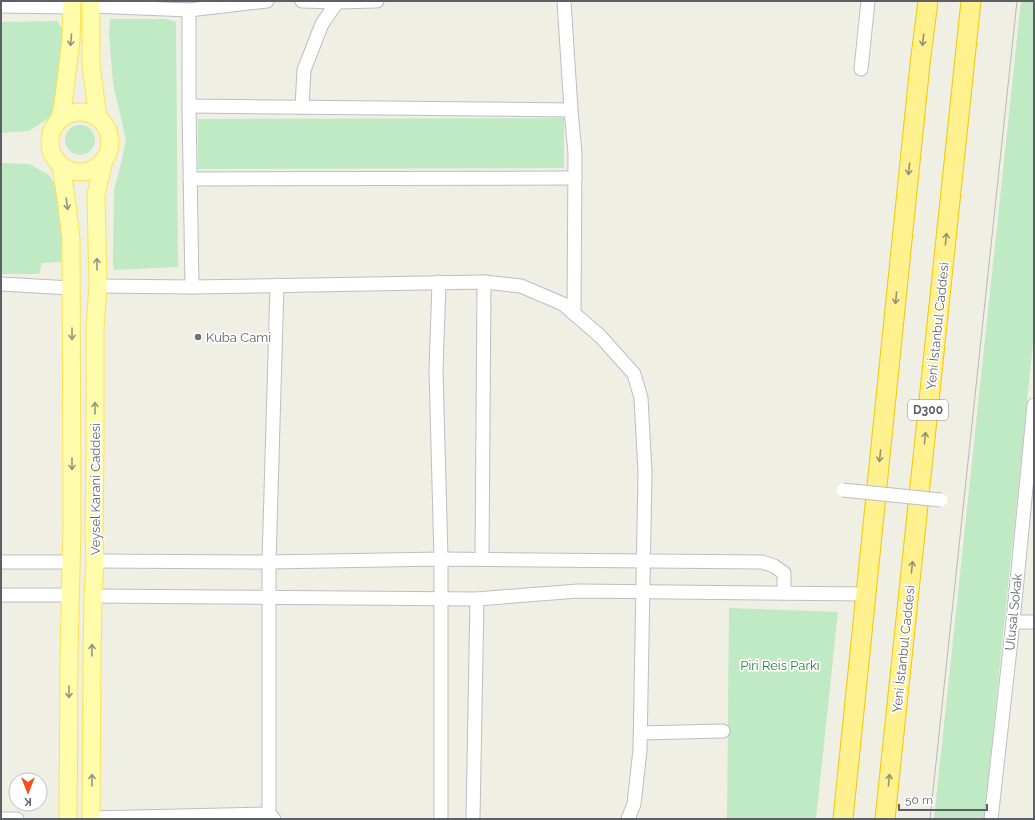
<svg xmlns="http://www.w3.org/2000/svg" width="1035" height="820" font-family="Raleway,sans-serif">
  <rect width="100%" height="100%" fill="#f0efe4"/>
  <!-- green -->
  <g fill="#bfeac4">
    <path d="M1021,1h13v333l-50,485h-50z"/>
    <path d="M110,19h56l10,3 2,245 -64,3 -1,-6 1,-74 7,-27 5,-23 -13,-57 -4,-49z"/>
    <path d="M57,21l5,7 1,38 -6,39 -8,13 -20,13 -28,2v-111z"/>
    <path d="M564,118v50l-366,1v-50z"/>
    <circle cx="80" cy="140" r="15"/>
    <path d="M1,163l28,1 20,11 9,14 5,30 -2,43 -19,1 -3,11h-38z"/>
    <path d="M729,608l109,4 -22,207h-89z"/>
  </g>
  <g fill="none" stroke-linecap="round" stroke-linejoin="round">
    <defs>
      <g id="minor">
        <path d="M302,1l35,1 40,-1"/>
        <path d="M564,1l7,109 4,43 -1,161"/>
        <path d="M1,6l71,1"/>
        <path d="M91,6l98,4 78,-9"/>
        <path d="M189,10v96l3,181"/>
        <path d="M861,69l7,-68"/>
        <path d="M189,106l382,4"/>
        <path d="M302,107l2,-37 18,-46 15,-22"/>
        <path d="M190,179l385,-1"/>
        <path d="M439,282l-3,88 5,189v260"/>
        <path d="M1,284l70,4"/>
        <path d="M98,286l94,1 292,-5 37,4 42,18 37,32 34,38 7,24 4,74 -5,278 -6,54 -6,15"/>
        <path d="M482,559l2,-277"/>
        <path d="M95,561l174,1 172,-3 321,3 12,4 10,7v20"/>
        <path d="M1,562h70"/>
        <path d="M1,595h69"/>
        <path d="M93,596l384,3 101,-8 289,3"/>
        <path d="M1013,622h21"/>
        <path d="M641,733l82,-2"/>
        <path d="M269,814v-252l8,-277"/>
        <path d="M91,818l178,-4 5,5"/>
        <path d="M1,819h16"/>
        <path d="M473,819l4,-220"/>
        <path d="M991,819l22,-197 21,-217"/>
      </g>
      <g id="major">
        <path d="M91,1v65l7,51"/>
        <circle cx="80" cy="142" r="30"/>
        <path d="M60,119l3,-14 8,-65 1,-39"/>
        <path d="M61,165l6,40 4,34 1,288 -3,127 -1,165"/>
        <path d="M91,819l1,-163 1,-60 2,-35 -1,-26 1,-86v-121l3,-42 -2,-91 8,-35"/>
      </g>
      <g id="highway">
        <path d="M843,819l77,-755 8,-63"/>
        <path d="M885,819l86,-818"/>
      </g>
    </defs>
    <!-- minor casing -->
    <use href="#minor" stroke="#bcbec4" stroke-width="15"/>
    <!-- major casing -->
    <use href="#major" stroke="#fee350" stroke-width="19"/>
    <!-- highway casing -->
    <use href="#highway" stroke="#f5c700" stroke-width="21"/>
    <!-- minor -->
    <use href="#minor" stroke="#fff" stroke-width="13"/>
    <!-- major -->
    <use href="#major" stroke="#fffcab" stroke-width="17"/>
    <!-- highway -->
    <use href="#highway" stroke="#fff18d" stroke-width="19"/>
    <!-- tram -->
    <path stroke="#b8b8b9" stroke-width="1" d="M930,819l87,-818"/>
    <defs>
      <path id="minor-bridge" d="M843,490l98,10"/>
    </defs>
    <!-- minor-bridge casing -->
    <use href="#minor-bridge" stroke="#bcbec4" stroke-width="15" stroke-linecap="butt"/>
    <!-- minor-bridge -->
    <use href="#minor-bridge" stroke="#fff" stroke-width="13"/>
  </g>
  <!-- one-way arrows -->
  <defs><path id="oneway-shaft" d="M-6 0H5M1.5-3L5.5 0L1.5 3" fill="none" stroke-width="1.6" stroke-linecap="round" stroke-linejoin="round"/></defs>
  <g stroke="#95967e">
    <use href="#oneway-shaft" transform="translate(71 40) rotate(95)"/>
    <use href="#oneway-shaft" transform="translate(67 204) rotate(82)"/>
    <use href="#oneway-shaft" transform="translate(97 264) rotate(-91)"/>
    <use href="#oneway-shaft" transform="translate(72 334) rotate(90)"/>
    <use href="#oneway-shaft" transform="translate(95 408) rotate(-90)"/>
    <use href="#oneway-shaft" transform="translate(72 464) rotate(90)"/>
    <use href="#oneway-shaft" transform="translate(92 650) rotate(-89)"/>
    <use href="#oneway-shaft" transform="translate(69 692) rotate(90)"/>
    <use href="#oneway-shaft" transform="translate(92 780) rotate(-90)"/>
  </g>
  <g stroke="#959274">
    <use href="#oneway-shaft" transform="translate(923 40) rotate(97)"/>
    <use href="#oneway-shaft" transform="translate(909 169) rotate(96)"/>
    <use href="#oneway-shaft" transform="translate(946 239) rotate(-84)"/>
    <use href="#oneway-shaft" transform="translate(896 298) rotate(96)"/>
    <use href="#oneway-shaft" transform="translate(925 438) rotate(-84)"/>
    <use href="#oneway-shaft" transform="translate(880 456) rotate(96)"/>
    <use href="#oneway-shaft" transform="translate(912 567) rotate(-84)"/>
    <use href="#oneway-shaft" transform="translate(889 780) rotate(-84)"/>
  </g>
  <!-- markers -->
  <circle fill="#6b7280" stroke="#fff" stroke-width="1.5" cx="198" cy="337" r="4"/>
  <g text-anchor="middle" stroke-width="3.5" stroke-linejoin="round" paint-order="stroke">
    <!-- shield labels -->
    <rect fill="#fff" stroke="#8d8f94" stroke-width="1" x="908" y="400" width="40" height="20" rx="3"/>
    <g font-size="12" font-weight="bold" fill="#5c5f66">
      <text x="928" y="414">D300</text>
    </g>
    <!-- street labels -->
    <g font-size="13" fill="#5c5f66" stroke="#fff">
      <text transform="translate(937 326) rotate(-84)" y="5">Yeni İstanbul Caddesi</text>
      <text transform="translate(95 489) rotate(-90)" y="5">Veysel Karani Caddesi</text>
      <text transform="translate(1013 612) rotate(-84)" y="5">Ulusal Sokak</text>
      <text transform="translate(903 649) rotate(-84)" y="5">Yeni İstanbul Caddesi</text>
    </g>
    <!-- worship labels -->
    <g font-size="13" fill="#5b616d" stroke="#fff" text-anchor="start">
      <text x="206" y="342">Kuba Cami</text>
    </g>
    <!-- park labels -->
    <g font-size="13" fill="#2d853c" stroke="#fff">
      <text x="780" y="670">Piri Reis Parkı</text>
    </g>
  </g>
  <!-- border -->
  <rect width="1035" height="820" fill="none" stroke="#5c5f66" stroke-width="4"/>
  <!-- north arrow -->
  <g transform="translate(28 792) rotate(180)"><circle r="19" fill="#ffffff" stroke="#bebfc2"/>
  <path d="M0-3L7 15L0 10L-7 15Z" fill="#f94e22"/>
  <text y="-6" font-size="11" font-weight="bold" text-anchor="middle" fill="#5c5f66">K</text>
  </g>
  <!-- scale -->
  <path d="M899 804v6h88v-6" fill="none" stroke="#5c5f66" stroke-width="2"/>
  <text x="905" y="804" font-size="12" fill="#5c5f66" stroke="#ffffff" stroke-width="3" paint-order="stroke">50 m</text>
</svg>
